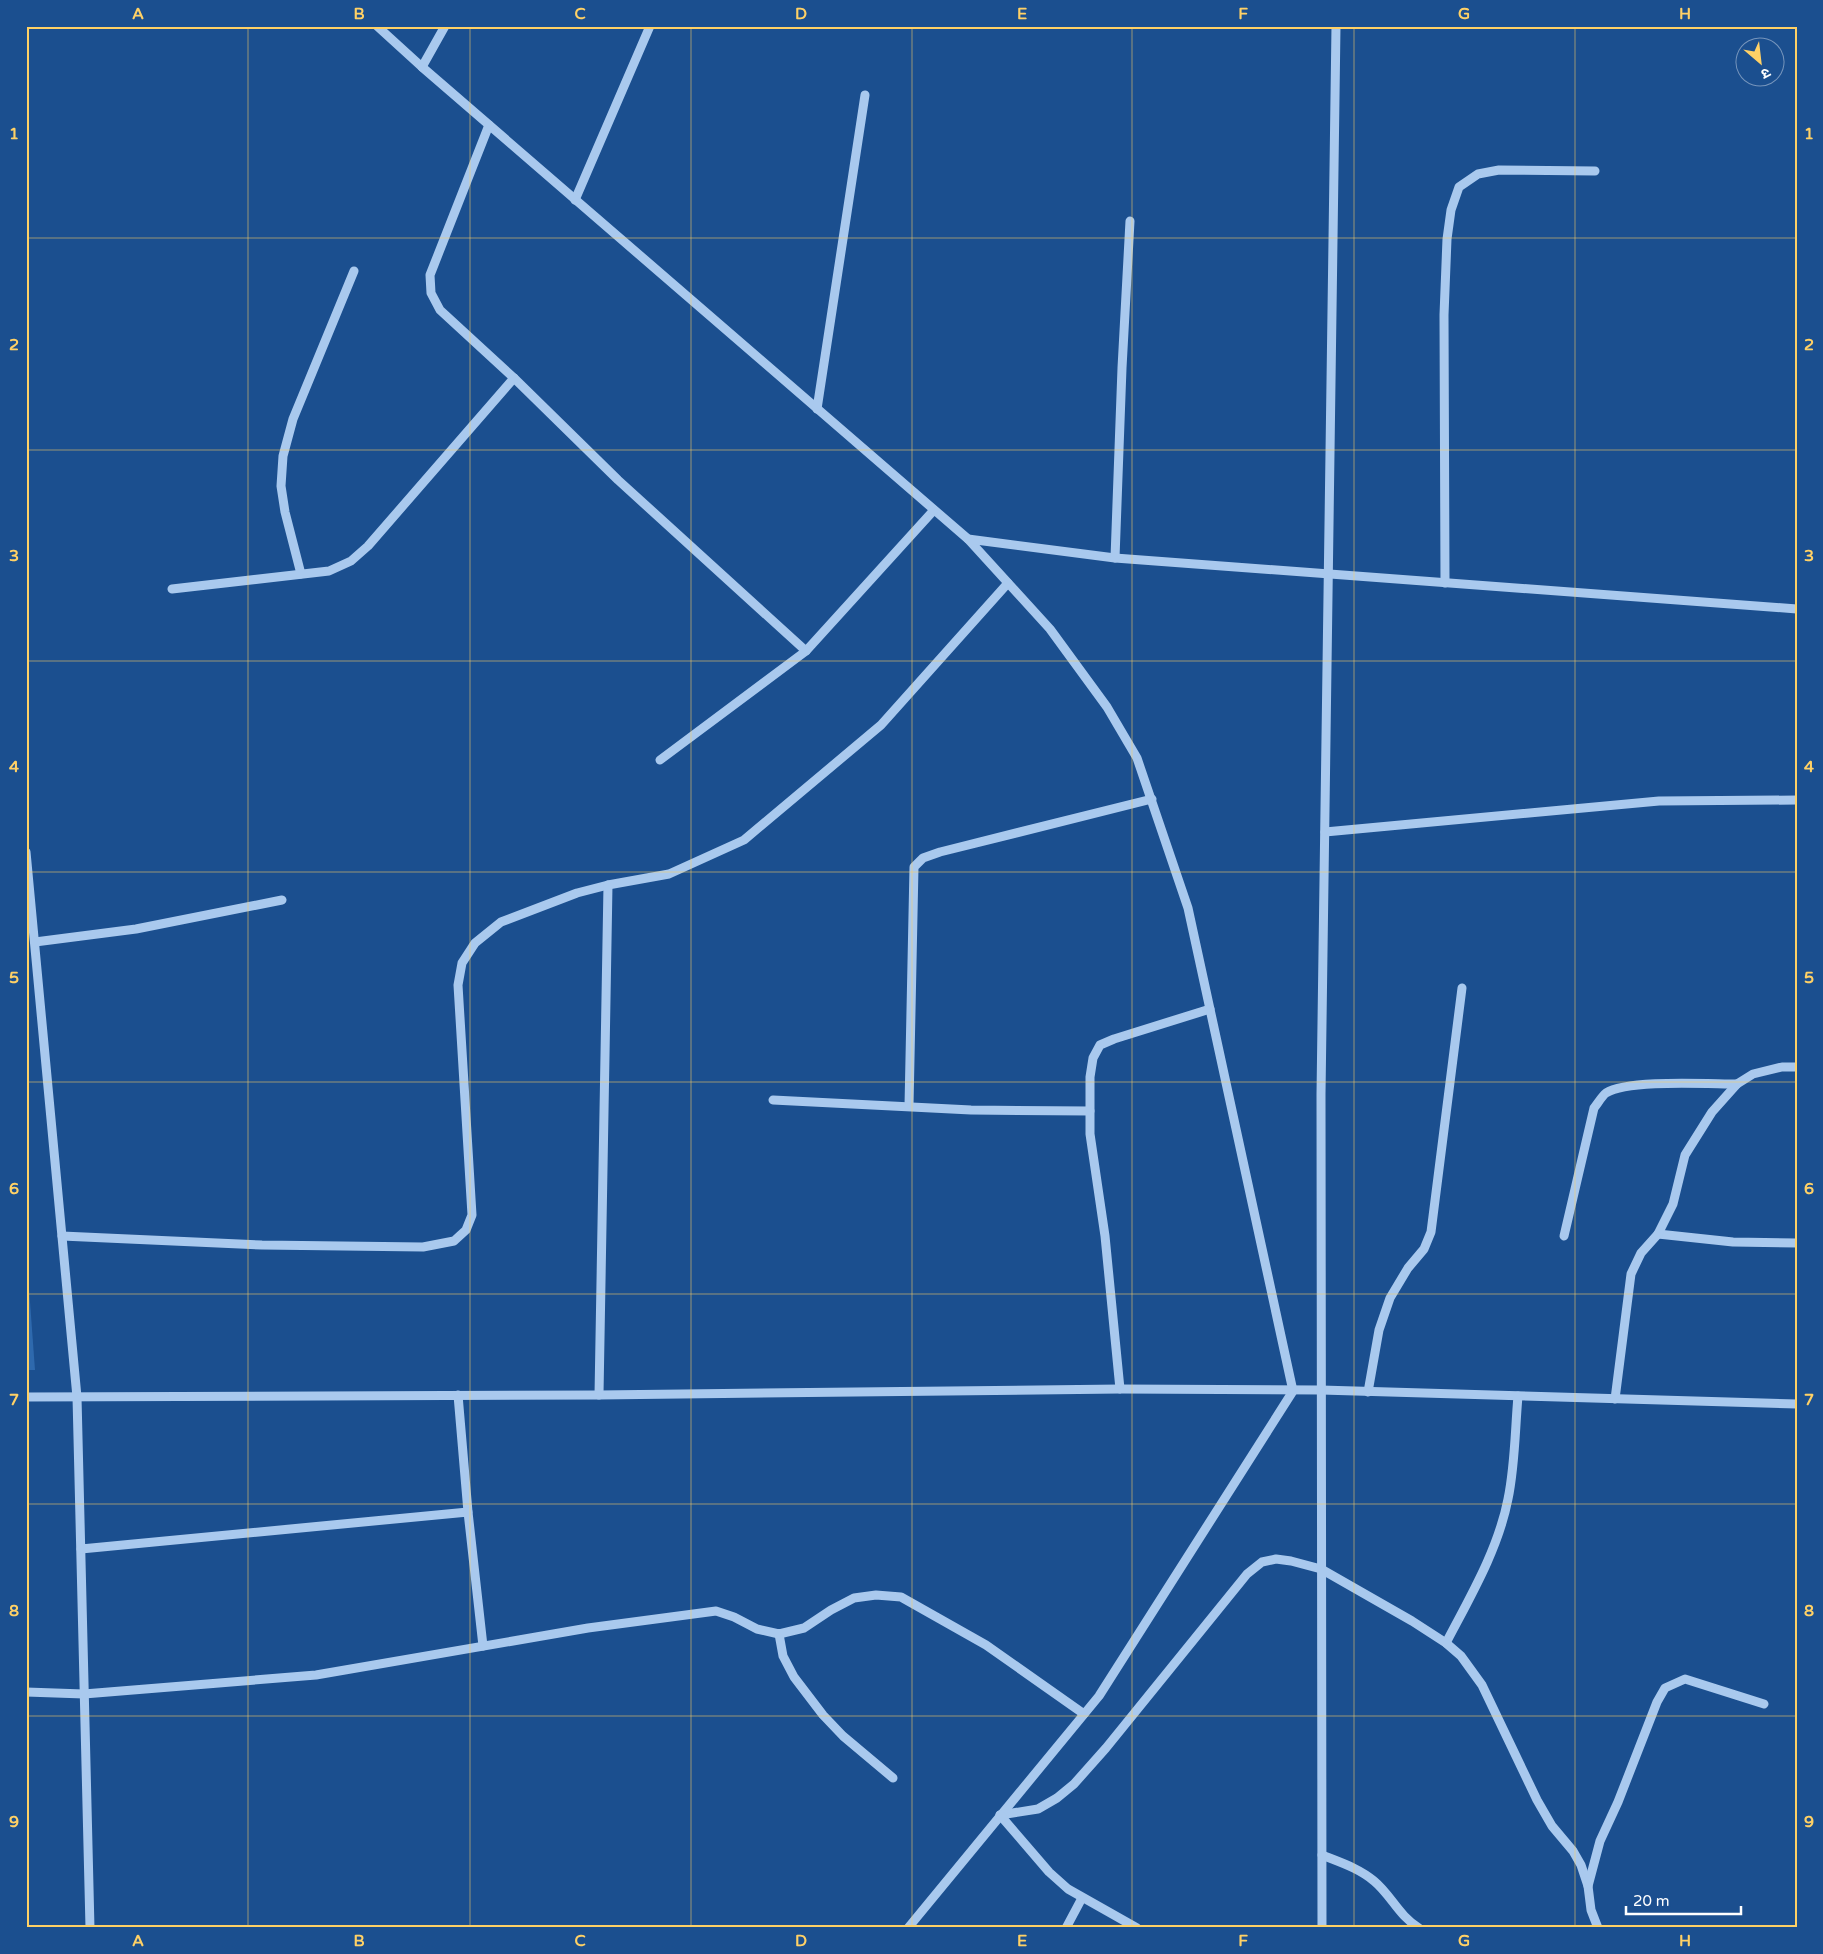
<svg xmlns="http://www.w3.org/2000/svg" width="1823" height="1954" font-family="'Varela Round','Noto Sans Devanagari',sans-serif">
  <rect width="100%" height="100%" fill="#1b4f8f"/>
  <!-- green -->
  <path fill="#2e69ad" d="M26,1247l9,123h-9z"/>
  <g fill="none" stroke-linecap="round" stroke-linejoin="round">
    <!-- minor -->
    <g stroke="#a9c9ee" stroke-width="9">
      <path d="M377,26l45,41 546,472 82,90 57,78 30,51 51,150 105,483 -194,305 -191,232"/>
      <path d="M422,67l23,-41"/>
      <path d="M489,125l-59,150 1,18 9,17 74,68 104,102 188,171"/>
      <path d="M575,200l75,-174"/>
      <path d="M817,409l48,-314"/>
      <path d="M968,539l147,19 682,51"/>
      <path d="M1115,558l7,-190 8,-147"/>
      <path d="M301,574l-16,-62 -4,-26 2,-30 10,-37 61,-148"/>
      <path d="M1445,583l-1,-268 3,-76 4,-29 8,-23 19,-13 21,-4 96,1"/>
      <path d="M172,589l157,-18 22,-10 17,-15 146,-168"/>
      <path d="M660,760l146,-109 128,-141"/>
      <path d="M1325,832l334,-31 138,-1"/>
      <path d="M26,852l51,545 13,531"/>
      <path d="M35,942l101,-13 146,-29"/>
      <path d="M773,1100l198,10 119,1"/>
      <path d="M909,1106l5,-239 9,-9 17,-6 212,-53"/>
      <path d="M1658,1234l75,8 64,1"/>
      <path d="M62,1236l200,9 161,2 31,-6 12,-11 6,-15 -14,-230 4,-22 13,-20 26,-21 76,-29 31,-8 61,-11 75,-34 137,-115 127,-142"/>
      <path d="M1564,1236l30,-128c4,-5 8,-12 12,-15 21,-14 103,-9 131,-9"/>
      <path d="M1120,1389l-15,-153 -15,-102v-57l3,-19 7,-13 14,-6 96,-30"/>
      <path d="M1368,1392l11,-62 11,-32 18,-30 16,-19 7,-17 31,-244"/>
      <path d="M458,1395l10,117 15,134"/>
      <path d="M599,1395l9,-510"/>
      <path d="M26,1397l573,-2 521,-6 201,1 476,14"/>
      <path d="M1615,1399l16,-125 10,-21 17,-19 15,-30 12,-49 27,-43 25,-28 16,-10 29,-7h15"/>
      <path d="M81,1549l387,-37"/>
      <path d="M779,1634l4,22 11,21 29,38 20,21 50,42"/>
      <path d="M1446,1643c24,-46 52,-93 62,-144 7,-33 7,-69 10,-103"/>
      <path d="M26,1692l58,2 232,-19 272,-47 128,-17 18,6 23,12 22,5 25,-6 27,-18 23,-12 22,-3 25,2 85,48 98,69"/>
      <path d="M1000,1815l38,-6 19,-11 17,-14 32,-36 141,-174 15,-12 14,-3 15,2 30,8 91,52 34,22 15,13 21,29 55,115 15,26 21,25 8,14 7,21 3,24 7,18"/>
      <path d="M1000,1815l49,57 19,17 69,39"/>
      <path d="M1322,1855c17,7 37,13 52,26 17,14 25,35 45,47"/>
      <path d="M1588,1886l12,-45 18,-39 39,-100 8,-14 20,-9 79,25"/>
      <path d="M1066,1928l16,-30"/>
      <path d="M1322,1928l-1,-834 15,-1068"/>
    </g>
  </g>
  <!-- grid -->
  <path fill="none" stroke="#ffd166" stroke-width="1" stroke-opacity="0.55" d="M248,26v1902M470,26v1902M691,26v1902M912,26v1902M1132,26v1902M1354,26v1902M1575,26v1902M26,238h1771M26,450h1771M26,661h1771M26,872h1771M26,1082h1771M26,1294h1771M26,1504h1771M26,1716h1771"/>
  <!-- border -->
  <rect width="1823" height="1954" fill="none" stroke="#1b4f8f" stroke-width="55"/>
  <!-- north arrow -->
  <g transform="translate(1760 62) rotate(152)"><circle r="24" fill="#1b4f8f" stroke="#7695bc"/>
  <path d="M0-4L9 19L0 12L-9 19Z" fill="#ffd166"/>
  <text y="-8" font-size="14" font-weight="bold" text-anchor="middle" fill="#ffffff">उ</text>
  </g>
  <!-- scale -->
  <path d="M1626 1906v8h115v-8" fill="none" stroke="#ffffff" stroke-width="2.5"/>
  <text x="1633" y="1906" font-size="15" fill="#ffffff" stroke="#1b4f8f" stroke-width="4" paint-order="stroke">20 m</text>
  <rect x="28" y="28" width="1768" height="1898" fill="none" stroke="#ffd166" stroke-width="2"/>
  <g font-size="16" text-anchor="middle" font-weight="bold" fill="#ffd166">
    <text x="138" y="19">A</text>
    <text x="359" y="19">B</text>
    <text x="580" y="19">C</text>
    <text x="801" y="19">D</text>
    <text x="1022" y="19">E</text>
    <text x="1243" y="19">F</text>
    <text x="1464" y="19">G</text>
    <text x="1685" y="19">H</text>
    <text x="14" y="139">1</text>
    <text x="1809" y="139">1</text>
    <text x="14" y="350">2</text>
    <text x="1809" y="350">2</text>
    <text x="14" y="561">3</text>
    <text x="1809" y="561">3</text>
    <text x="14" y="772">4</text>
    <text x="1809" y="772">4</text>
    <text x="14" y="983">5</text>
    <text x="1809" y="983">5</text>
    <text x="14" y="1194">6</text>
    <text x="1809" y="1194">6</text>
    <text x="14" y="1405">7</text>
    <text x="1809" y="1405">7</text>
    <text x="14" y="1616">8</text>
    <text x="1809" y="1616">8</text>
    <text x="14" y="1827">9</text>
    <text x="1809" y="1827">9</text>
    <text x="138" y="1946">A</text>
    <text x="359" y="1946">B</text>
    <text x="580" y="1946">C</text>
    <text x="801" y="1946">D</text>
    <text x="1022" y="1946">E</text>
    <text x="1243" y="1946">F</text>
    <text x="1464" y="1946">G</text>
    <text x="1685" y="1946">H</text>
  </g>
</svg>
